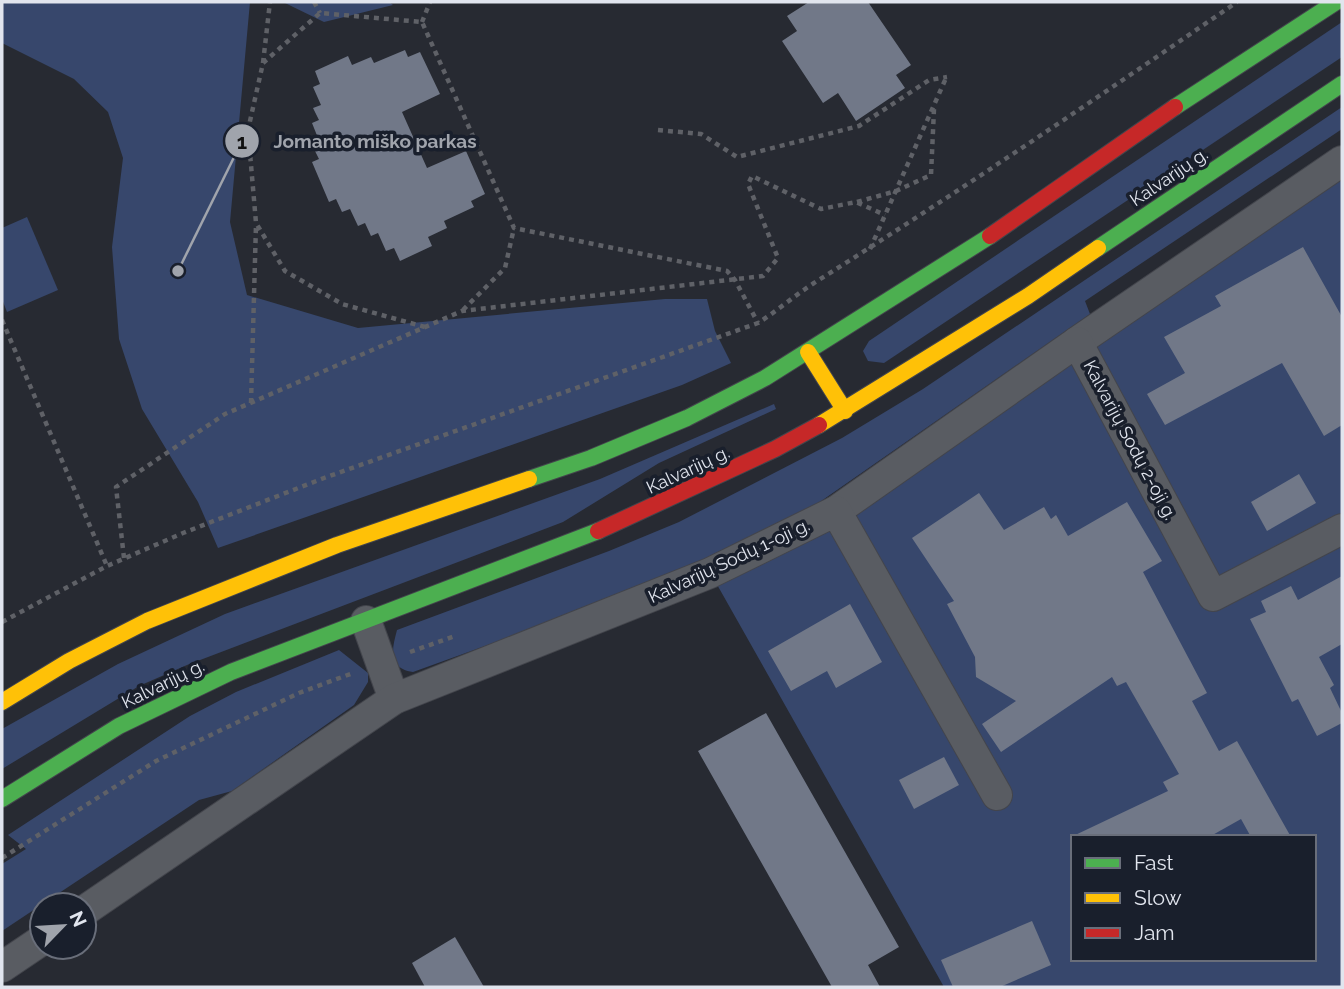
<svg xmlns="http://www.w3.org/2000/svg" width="1344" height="989" font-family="Raleway,sans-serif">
  <rect width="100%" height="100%" fill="#272a32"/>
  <!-- green -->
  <g fill="#37476c" fill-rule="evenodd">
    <path d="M2,2h248l-20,220 17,73 111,33 307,-29h42l8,32 16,32 -49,22 -464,163 -20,-46 -56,-93 -23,-70 -7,-92 11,-89 -15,-46 -34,-33 -72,-36z"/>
    <path d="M389,2l4,3 -69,17 -39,-19z"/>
    <path d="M1342,22v35l-458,306 -16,-2 -5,-10 6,-10z"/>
    <path d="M1342,107v22l-257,172 5,13 -286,199 -125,63 -266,96c-26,-4 -21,-23 -16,-42l212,-79 70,-29 163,-84 81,-49z"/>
    <path d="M1342,177v810h-398l-229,-406zM1073,837h241v122h-241z"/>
    <path d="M27,217l31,73 -51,22 -5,-13v-71z"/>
    <path d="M774,404l2,5 -117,54 -96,59 -376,143 -48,21 -137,83v-40l116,-65 107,-50 375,-135z"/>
    <path d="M339,650l29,23v9l-14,23 -122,86 -33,9 -197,131v-67l24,-15 -18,-14 182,-119 46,-24z"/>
  </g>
  <!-- building -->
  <g fill="#717888">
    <path d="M809,2h59l43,63 -15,10 9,13 -49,33 -18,-28 -15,10 -41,-62 15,-10 -10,-15z"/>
    <path d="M405,50l3,7 12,-5 20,42 -38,18 25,56 39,-17 19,43 -14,7 3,6 -30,14 3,7 -19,9 4,9 -32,15 -6,-13 -8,3 -8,-18 -7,3 -6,-13 -7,3 -8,-17 -8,3 -6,-13 -7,3 -17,-40 7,-3 -6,-12 7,-4 -8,-20 7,-3 -6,-12 8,-3 -8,-18 7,-3 -5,-13 33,-15 4,9 19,-8 3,6z"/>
    <path d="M1303,247l39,70v108l-18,11 -42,-73 -117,62 -18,-31 38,-21 -21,-36 57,-31 -6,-10z"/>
    <path d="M1299,474l17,29 -49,28 -16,-29z"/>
    <path d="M979,493l25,37 40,-23 7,12 5,-4 12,21 59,-34 35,59 -19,11 64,121 -15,8 27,50 18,-10 54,96h-40l-10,-18 -32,18h-138l97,-46 -5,-9 16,-8 -53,-92 -9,4 -5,-9 -111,75 -19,-28 34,-23 -40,-24 -1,-20 -28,-53 7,-3 -42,-63z"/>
    <path d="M1342,576v68l-23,13 15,28 -4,3 12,25v10l-25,13 -19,-37 -6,3 -42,-83 16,-7 -5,-11 30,-15 7,14z"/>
    <path d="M850,604l32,58 -46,26 -9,-17 -36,20 -23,-40z"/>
    <path d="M766,713l133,234 -31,18 12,22h-48l-134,-236z"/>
    <path d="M944,757l15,28 -45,24 -15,-29z"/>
    <path d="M1032,921l19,44 -51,22h-47l-12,-27z"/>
    <path d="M455,937l29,50h-59l-13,-24z"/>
  </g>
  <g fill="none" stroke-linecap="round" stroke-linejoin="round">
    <defs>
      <g id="street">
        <path d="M1077,342l265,-181"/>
        <path d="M836,511l241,-169 136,254 129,-67"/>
        <path d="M366,621l28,78"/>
        <path d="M84,911l310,-212 316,-126 126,-62 161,284"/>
        <path d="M2,967l40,-27"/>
      </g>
      <g id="fast">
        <path d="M1175,107l161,-105"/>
        <path d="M1098,248l244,-164"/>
        <path d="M529,479l62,-21 96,-40 78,-40 225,-142"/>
        <path d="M2,799l117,-73 112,-54 367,-141"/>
      </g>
      <g id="slow">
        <path d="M808,352l37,59"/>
        <path d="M819,425l209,-129 70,-48"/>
        <path d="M2,702l67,-41 78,-40 190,-76 192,-66"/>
      </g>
      <g id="jam">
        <path d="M990,236l185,-129"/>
        <path d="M598,531l177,-82 44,-24"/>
      </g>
    </defs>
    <!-- street casing -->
    <use href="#street" stroke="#43454c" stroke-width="32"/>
    <!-- fast casing -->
    <use href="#fast" stroke="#43454c" stroke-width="18"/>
    <!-- slow casing -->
    <use href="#slow" stroke="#43454c" stroke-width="18"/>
    <!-- jam casing -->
    <use href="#jam" stroke="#43454c" stroke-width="18"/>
    <!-- path -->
    <g stroke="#5f6167" stroke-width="4.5" stroke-dasharray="5 5" stroke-linecap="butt">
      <path d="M314,2l6,11"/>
      <path d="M422,22l8,-20"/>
      <path d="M263,63l7,-61"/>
      <path d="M658,130l43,4 36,23 122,-31 70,-46 18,-3"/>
      <path d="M857,202l39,-11 35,-16 3,-66"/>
      <path d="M870,249l76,-171"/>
      <path d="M463,310l42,-42 9,-40"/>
      <path d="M2,320l105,246"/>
      <path d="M425,327l-83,-23 -57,-33 -29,-48 -8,-93 15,-67 57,-50 102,9 92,206 213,43 8,9 23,43"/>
      <path d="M251,403l5,-179"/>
      <path d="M124,558l-8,-71 109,-73 237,-103 301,-35 15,-18 -30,-74 4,-8 69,33 35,-7 29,13"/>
      <path d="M2,622l105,-56 76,-33 141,-55 434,-155c19,-12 36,-27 56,-40 143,-90 283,-185 423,-281"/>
      <path d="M410,652l45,-16"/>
      <path d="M2,858l154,-97 143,-68 54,-20"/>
    </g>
    <!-- street -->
    <use href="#street" stroke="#595c62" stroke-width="30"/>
    <!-- fast -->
    <use href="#fast" stroke="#4caf50" stroke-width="16"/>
    <!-- slow -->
    <use href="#slow" stroke="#ffc107" stroke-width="16"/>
    <!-- jam -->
    <use href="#jam" stroke="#c62828" stroke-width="16"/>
  </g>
  <g text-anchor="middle" stroke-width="7" stroke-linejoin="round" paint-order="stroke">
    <!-- street labels -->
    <g font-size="18" fill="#e1e5ee" stroke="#191f2c">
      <text transform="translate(1169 177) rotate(-34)" y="6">Kalvarijų g.</text>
      <text transform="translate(1130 440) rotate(62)" y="6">Kalvarijų Sodų 2-oji g.</text>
      <text transform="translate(688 470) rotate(-25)" y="6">Kalvarijų g.</text>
      <text transform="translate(729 561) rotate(-25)" y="6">Kalvarijų Sodų 1-oji g.</text>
      <text transform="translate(163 684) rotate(-26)" y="6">Kalvarijų g.</text>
    </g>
  </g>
  <!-- callouts -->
  <path fill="none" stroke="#a0a4ac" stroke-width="2.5" d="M178 271L242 141"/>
  <g fill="#a0a4ac" stroke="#191f2c" stroke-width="2.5">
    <circle cx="178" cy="271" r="7"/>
    <circle cx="242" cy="141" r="18"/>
  </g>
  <g font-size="21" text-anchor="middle" font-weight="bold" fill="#111">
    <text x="242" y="149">1</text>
  </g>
  <g font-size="19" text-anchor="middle" font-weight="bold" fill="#a0a4ac" stroke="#191f2c" stroke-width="7" stroke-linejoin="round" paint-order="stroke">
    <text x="375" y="148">Jomanto miško parkas</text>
  </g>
  <!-- border -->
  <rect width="1344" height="989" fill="none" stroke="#e1e5ee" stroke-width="7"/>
  <!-- legend -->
  <rect x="1071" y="835" width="245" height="126" fill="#191f2c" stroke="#696e7a" stroke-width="2"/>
  <rect x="1085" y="858" width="35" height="10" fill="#4caf50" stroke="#696e7a" stroke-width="2"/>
  <text x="1134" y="870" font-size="21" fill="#e1e5ee">Fast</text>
  <rect x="1085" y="893" width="35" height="10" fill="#ffc107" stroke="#696e7a" stroke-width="2"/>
  <text x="1134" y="905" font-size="21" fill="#e1e5ee">Slow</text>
  <rect x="1085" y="928" width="35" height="10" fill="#c62828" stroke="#696e7a" stroke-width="2"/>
  <text x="1134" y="940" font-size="21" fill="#e1e5ee">Jam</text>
  <!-- north arrow -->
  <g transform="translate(63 926) rotate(65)"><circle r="33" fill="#191f2c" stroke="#696e7a" stroke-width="2"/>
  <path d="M0-5L12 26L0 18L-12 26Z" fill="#a0a4ac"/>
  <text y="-10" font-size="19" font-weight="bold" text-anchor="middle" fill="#e1e5ee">N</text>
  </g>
</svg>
